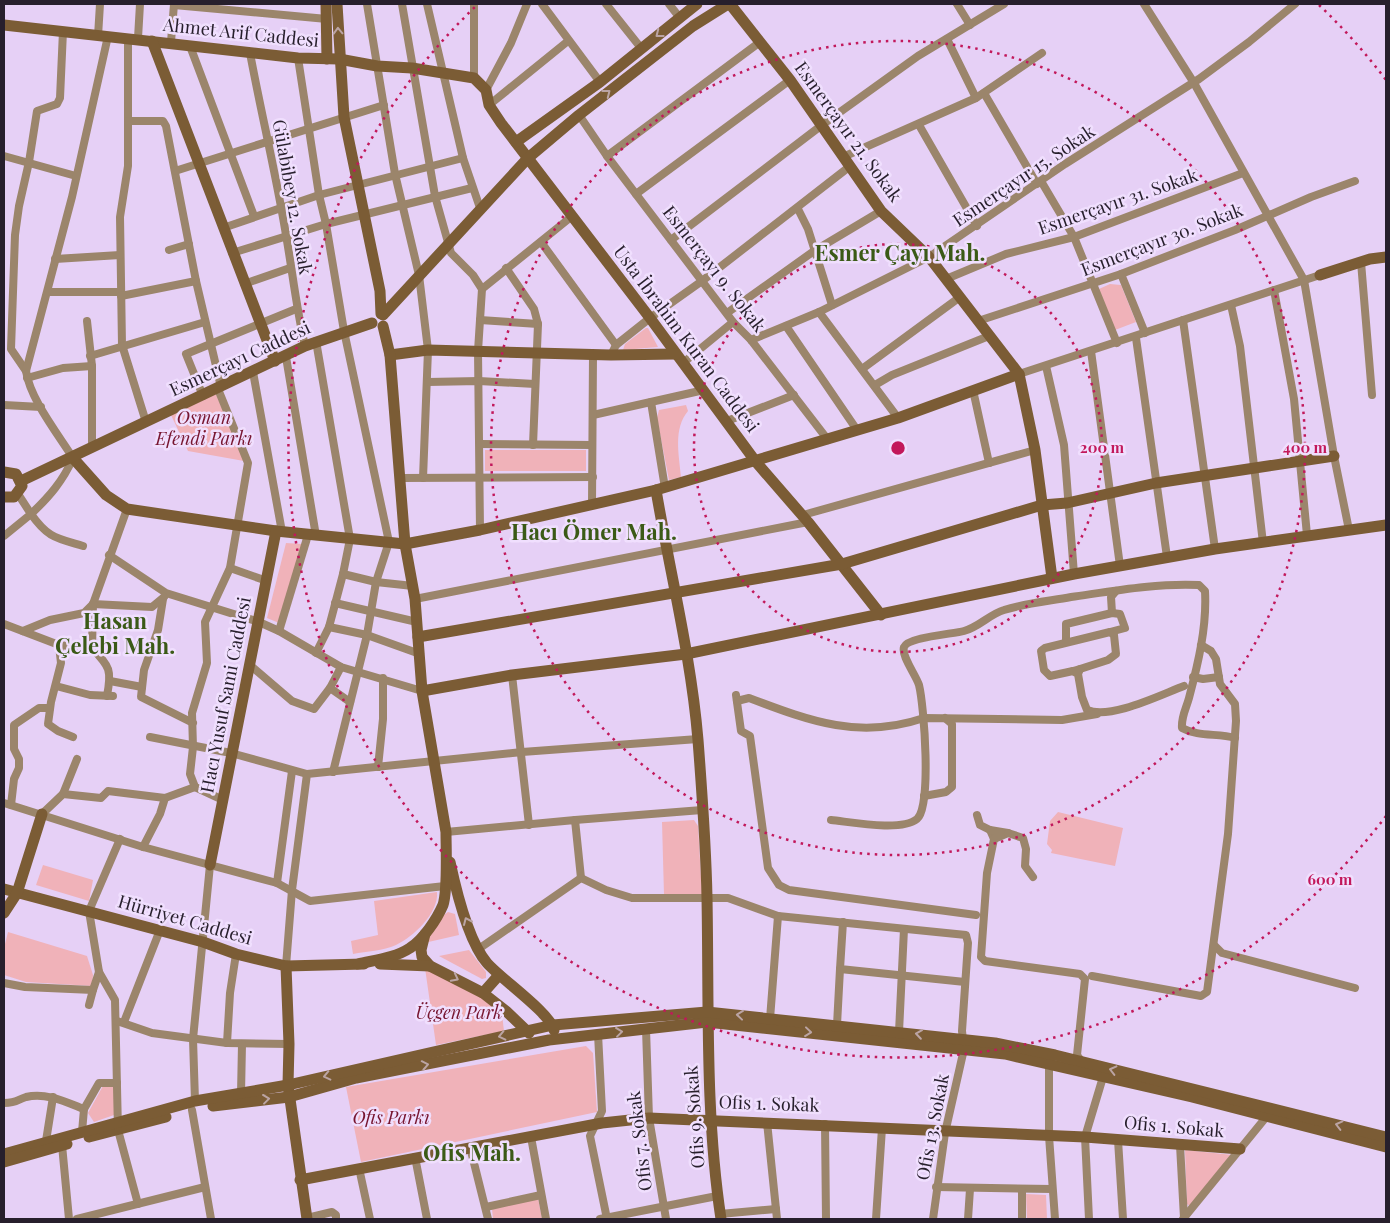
<svg xmlns="http://www.w3.org/2000/svg" width="1390" height="1223" font-family="'Playfair Display',serif">
  <rect width="100%" height="100%" fill="#e6d0f6"/>
  <!-- green -->
  <g fill="#f0b2b9">
    <path d="M1110,284l11,1 15,37 -21,8 -16,-41z"/>
    <path d="M646,328h2l10,19 -35,3 2,-6z"/>
    <path d="M216,394l28,67 -56,-10 -17,-36z"/>
    <path d="M686,405l2,6c-15,18 -9,43 -7,66l-12,3 -12,-62 2,-8z"/>
    <rect x="485" y="450" width="101" height="21"/>
    <path d="M286,543l16,1 -23,79 -12,-5z"/>
    <path d="M1058,812l65,16 -8,38 -64,-13 1,-3 -5,-6 3,-23z"/>
    <path d="M694,820l4,6 4,68 -38,1 -2,-73z"/>
    <path d="M43,865l50,15 -4,21 -53,-16z"/>
    <path d="M437,892c2,21 -24,45 -41,53 -13,6 -29,6 -43,9l-2,-13 27,-6 -4,-34z"/>
    <path d="M448,912l7,2 4,21 -35,8 17,-26z"/>
    <path d="M8,932l79,24 6,19 -1,11 -66,-4 -22,-7v-27z"/>
    <path d="M469,950l17,22v6l-4,1 -43,-23z"/>
    <path d="M425,968l76,38 3,25 -68,14z"/>
    <path d="M586,1046l7,7 4,59 -236,50 -15,-75z"/>
    <path d="M104,1084l10,2v29l-20,7 -6,-9z"/>
    <path d="M1185,1150l48,5 -42,52 -4,-3z"/>
    <path d="M1026,1194l20,1 1,24h-20z"/>
    <path d="M538,1198l4,21h-49l-1,-10z"/>
  </g>
  <g fill="none" stroke-linecap="round" stroke-linejoin="round">
    <!-- street -->
    <g stroke="#9b856b" stroke-width="8">
      <path d="M367,4l28,170 24,101 9,75 -5,128"/>
      <path d="M402,4l33,192 16,57 22,22 9,14 -4,62 2,179"/>
      <path d="M427,4l36,154 17,50"/>
      <path d="M474,4v74"/>
      <path d="M542,4l58,78"/>
      <path d="M606,4l35,44"/>
      <path d="M669,4l11,14"/>
      <path d="M957,4l13,21"/>
      <path d="M1144,4l50,79 110,197 30,176 15,74"/>
      <path d="M174,5l153,14"/>
      <path d="M98,36l2,-32"/>
      <path d="M128,38v128l-8,51 2,128 24,77"/>
      <path d="M138,38l2,-34"/>
      <path d="M947,39l29,59"/>
      <path d="M171,42l3,-38"/>
      <path d="M190,46l64,170"/>
      <path d="M250,53c11,59 25,117 35,176 7,39 11,78 20,117"/>
      <path d="M298,58l21,137 7,29 18,107 45,211 -13,40 -9,53 -34,137"/>
      <path d="M486,90l25,-47 16,-39"/>
      <path d="M984,93l53,91"/>
      <path d="M489,105l79,-64"/>
      <path d="M579,115l28,41 126,166 18,18 77,100"/>
      <path d="M128,121h35l3,5 30,155 25,106"/>
      <path d="M919,125l58,101"/>
      <path d="M4,156l72,20"/>
      <path d="M607,156l153,-114"/>
      <path d="M843,157l133,-59 66,-45"/>
      <path d="M175,171l209,-66"/>
      <path d="M1041,181l33,56 43,106"/>
      <path d="M636,194l154,-114"/>
      <path d="M798,209l10,20 24,76"/>
      <path d="M223,228l96,-33 144,-37"/>
      <path d="M671,240l151,-115 96,-69 86,-52"/>
      <path d="M541,242l75,103"/>
      <path d="M169,250l20,-6"/>
      <path d="M232,253l94,-29 146,-36"/>
      <path d="M55,259l65,-4"/>
      <path d="M1361,262l11,133"/>
      <path d="M506,268l28,41 4,15 -5,121"/>
      <path d="M1121,274l24,59"/>
      <path d="M946,279l60,-25 68,-17 169,-64"/>
      <path d="M244,284l46,-16"/>
      <path d="M482,289l89,-72"/>
      <path d="M1274,290l20,109 13,136"/>
      <path d="M48,292h72"/>
      <path d="M121,296l75,-15"/>
      <path d="M1231,305l9,41 23,197"/>
      <path d="M819,312l79,106"/>
      <path d="M727,313l87,-62 67,-40"/>
      <path d="M480,320l58,4"/>
      <path d="M1183,320l32,229"/>
      <path d="M87,321l5,45v81"/>
      <path d="M978,321l143,-47 114,-44 76,-33 44,-16"/>
      <path d="M786,326l71,104"/>
      <path d="M1136,338l31,219"/>
      <path d="M751,340l68,-28 110,-55 136,-93 134,-85 50,-37 46,-38"/>
      <path d="M316,341l34,198 -7,35 -14,53 -13,26"/>
      <path d="M1091,351l29,215"/>
      <path d="M611,355l5,-10 34,-27 52,-37 147,-114"/>
      <path d="M90,356l115,-34"/>
      <path d="M286,357l30,179"/>
      <path d="M683,363l50,-41"/>
      <path d="M1046,366l18,79 10,129"/>
      <path d="M862,369l98,-72"/>
      <path d="M26,371l-15,-22 4,-114 4,-29 10,-44 8,-51 20,-7 3,-6 3,-67"/>
      <path d="M253,372l29,160"/>
      <path d="M1019,374l301,-99"/>
      <path d="M27,378l36,-10 29,-2"/>
      <path d="M428,382l51,-1 56,3"/>
      <path d="M875,385l17,-10 97,-39"/>
      <path d="M973,390l16,73"/>
      <path d="M203,396l-17,-42 110,-45"/>
      <path d="M651,402l14,86"/>
      <path d="M4,405l37,2"/>
      <path d="M593,415l111,-25"/>
      <path d="M727,421l67,-26"/>
      <path d="M480,444l112,1"/>
      <path d="M401,478l192,-1"/>
      <path d="M592,504l1,-149"/>
      <path d="M803,515l232,-65"/>
      <path d="M4,536l27,-22 -13,-20"/>
      <path d="M83,546c-27,-8 -35,-8 -52,-32 18,-17 32,-33 42,-56 -15,-24 -43,-59 -47,-87l46,-174 36,-161"/>
      <path d="M109,555l57,38 93,29 20,9 62,36 81,24"/>
      <path d="M230,568l37,13"/>
      <path d="M343,574l33,8 37,4"/>
      <path d="M163,599l-5,31 -14,40 -3,27 52,26"/>
      <path d="M415,599l393,-77"/>
      <path d="M335,603l82,19"/>
      <path d="M93,604l59,3 12,-10"/>
      <path d="M1112,613l-1,-16 5,-6"/>
      <path d="M4,624l55,21 33,3 1,-44 34,-95"/>
      <path d="M329,627l38,8 53,19"/>
      <path d="M23,631l27,-11 34,-7 9,-9"/>
      <path d="M279,631l29,-96"/>
      <path d="M1066,642v-18l46,-11 8,1 5,14 -15,4"/>
      <path d="M59,645l2,18 -10,39 -3,22 10,7 15,6"/>
      <path d="M92,648c18,19 20,22 15,48"/>
      <path d="M251,666l41,35 22,8 16,-21 11,-21"/>
      <path d="M1073,671l-23,5 -6,-6 -3,-19 4,-3 65,-16 4,3 2,19 -8,6 -28,9"/>
      <path d="M1078,674l2,-5 -7,2 5,3 4,23 5,13c23,10 73,-15 97,-24"/>
      <path d="M512,675l17,150"/>
      <path d="M1193,677l10,2 16,-2"/>
      <path d="M110,681l32,6"/>
      <path d="M56,686l34,9 23,1"/>
      <path d="M330,688l20,14"/>
      <path d="M736,695l5,36 9,5 18,132 11,17 10,5 187,25"/>
      <path d="M737,701l12,-3c61,23 110,42 175,20l138,2 35,-6"/>
      <path d="M150,737l81,16 76,21"/>
      <path d="M378,767l5,-48v-41"/>
      <path d="M195,787l28,13"/>
      <path d="M63,794l14,-35"/>
      <path d="M924,796l22,-4 6,-5v-63l-7,-6"/>
      <path d="M4,803l139,44 134,36 33,18 135,-15"/>
      <path d="M11,805l3,-26 5,-11v-9l-5,-10v-24l25,-17h11"/>
      <path d="M42,814l21,-20 38,4 7,-7 57,7 30,-11 -5,-13 3,-27 -1,-34 15,-50 -2,-41 25,-54 18,-105 -30,-74"/>
      <path d="M977,815l3,10 10,5 4,9 -7,34 -6,84 4,4 95,13 5,5 -8,76 5,7"/>
      <path d="M575,820l127,-10"/>
      <path d="M831,820c20,2 70,12 86,-1 15,-12 7,-114 2,-134 -3,-10 -18,-29 -15,-38 4,-10 49,-13 60,-16 15,-4 26,-17 40,-21 22,-7 45,-9 67,-13 42,-6 85,-14 128,-12l6,6c2,36 -7,73 -16,107 -3,11 -8,19 -7,30 16,9 36,5 53,10"/>
      <path d="M990,830l18,3 -14,6"/>
      <path d="M446,832l129,-12 6,58"/>
      <path d="M1008,833l15,5 3,11 -1,17 8,11"/>
      <path d="M120,839l-31,72 10,61 16,28 3,130 20,74"/>
      <path d="M143,847l17,-33 5,-16"/>
      <path d="M277,883l15,-112"/>
      <path d="M843,922l-3,47 125,13"/>
      <path d="M1214,945l8,8 133,35"/>
      <path d="M480,948l101,-70 25,12 26,8h96l50,18 188,19 2,8 -6,88 2,18 -19,84 -12,86"/>
      <path d="M286,966l6,-76 15,-116 215,-22 176,-13"/>
      <path d="M1092,976l109,20 6,-4 21,-158 8,-113 -1,-17 -15,-20 -4,-25 -5,-8 -10,-6"/>
      <path d="M4,983l21,4 68,3 6,-18"/>
      <path d="M89,1005l4,-15"/>
      <path d="M770,1019l8,-103"/>
      <path d="M117,1021l35,12 75,10 62,1"/>
      <path d="M124,1022l36,-92"/>
      <path d="M837,1025l3,-56"/>
      <path d="M646,1029l3,89 17,101"/>
      <path d="M899,1032l5,-103"/>
      <path d="M598,1034l4,77 -12,25 17,83"/>
      <path d="M227,1043l3,-50 6,-39"/>
      <path d="M1049,1065v71l6,83"/>
      <path d="M241,1094l1,-50"/>
      <path d="M195,1101l-2,-62 17,-174"/>
      <path d="M4,1103c14,0 12,-3 22,-6 20,-5 40,5 58,12"/>
      <path d="M192,1110l19,109"/>
      <path d="M767,1122l10,97"/>
      <path d="M825,1124l1,95"/>
      <path d="M82,1132l2,-23 15,-26h18"/>
      <path d="M531,1137l15,82"/>
      <path d="M1118,1140l5,79"/>
      <path d="M46,1141l7,-44"/>
      <path d="M62,1145l7,74"/>
      <path d="M1180,1145l4,73"/>
      <path d="M470,1147l18,72"/>
      <path d="M415,1157l12,62"/>
      <path d="M359,1168l11,51"/>
      <path d="M936,1187l116,2"/>
      <path d="M1022,1191v28"/>
      <path d="M486,1207l55,-12"/>
      <path d="M720,1214l56,-5"/>
      <path d="M307,1218l25,-6 4,3v4"/>
      <path d="M77,1219l128,-32"/>
      <path d="M600,1219l117,-23"/>
      <path d="M876,1219l6,-91"/>
      <path d="M968,1219l2,-30"/>
      <path d="M1089,1219l-4,-82 18,-60"/>
      <path d="M1183,1219l84,-103"/>
    </g>
    <!-- secondary -->
    <g stroke="#7b5c35" stroke-width="11">
      <path d="M326,4l1,55"/>
      <path d="M337,4l7,113 36,174 1,23"/>
      <path d="M730,4l60,76 91,131 48,46 90,117 16,76 17,128"/>
      <path d="M4,25l294,33 41,1 38,7 35,2 62,10 12,12 3,15 12,18 149,195 106,144 52,60 73,93"/>
      <path d="M152,41l123,320"/>
      <path d="M516,142l84,-60 97,-78"/>
      <path d="M1320,275l50,-16 16,-2"/>
      <path d="M383,315l145,-157 51,-43 114,-89 35,-22"/>
      <path d="M390,355l38,-5 183,5 65,-1"/>
      <path d="M73,458l33,37 21,14 149,22 129,13 75,-14 176,-40 242,-72 121,-44"/>
      <path d="M4,472l12,2 6,12 -8,11h-10"/>
      <path d="M21,481l284,-135 67,-23"/>
      <path d="M656,490c14,83 35,166 42,250 4,52 8,106 9,158 2,108 -2,215 14,321"/>
      <path d="M418,637l424,-73 200,-59 25,-2 89,-20 178,-27"/>
      <path d="M422,691l90,-16 174,-21 388,-80 141,-25 171,-24"/>
      <path d="M450,862c6,28 19,80 37,101 14,16 63,50 67,67"/>
      <path d="M210,865l66,-334"/>
      <path d="M4,889l199,53 33,12 50,12 78,-2"/>
      <path d="M4,913l13,-20 25,-79"/>
      <path d="M425,934l-4,16 1,7 8,9 53,27 23,18 23,22"/>
      <path d="M358,964c17,-4 37,-6 52,-16 13,-8 27,-29 33,-43 5,-15 3,-56 3,-73l-24,-141 -7,-92 -10,-55 -15,-189 -7,-29"/>
      <path d="M380,964l50,2"/>
      <path d="M286,966l3,78 -1,41 19,134"/>
      <path d="M483,993l16,-18"/>
      <path d="M213,1106l76,-9 67,-19 193,-38 158,-18 298,32 187,43 194,50"/>
      <path d="M89,1137l77,-20"/>
      <path d="M4,1154l191,-53 93,-16 265,-60 154,-13 288,31 60,12 331,82"/>
      <path d="M4,1162l63,-18"/>
      <path d="M300,1180l302,-57 47,-5 436,19 155,12"/>
    </g>
  </g>
  <!-- one-way arrows -->
  <defs><path id="oneway-chevron" d="M-2-3.5L2.5 0L-2 3.5" fill="none" stroke-width="1.6" stroke-linecap="round" stroke-linejoin="round" transform="scale(1.25)"/></defs>
  <g stroke="#bba4a4">
    <use href="#oneway-chevron" transform="translate(338 31) rotate(-92)"/>
    <use href="#oneway-chevron" transform="translate(659 34) rotate(142)"/>
    <use href="#oneway-chevron" transform="translate(607 93) rotate(-38)"/>
    <use href="#oneway-chevron" transform="translate(467 921) rotate(-114)"/>
    <use href="#oneway-chevron" transform="translate(455 978) rotate(27)"/>
    <use href="#oneway-chevron" transform="translate(740 1015) rotate(-174)"/>
    <use href="#oneway-chevron" transform="translate(619 1032) rotate(-7)"/>
    <use href="#oneway-chevron" transform="translate(808 1032) rotate(6)"/>
    <use href="#oneway-chevron" transform="translate(919 1034) rotate(-172)"/>
    <use href="#oneway-chevron" transform="translate(502 1036) rotate(167)"/>
    <use href="#oneway-chevron" transform="translate(425 1065) rotate(-11)"/>
    <use href="#oneway-chevron" transform="translate(1113 1070) rotate(-166)"/>
    <use href="#oneway-chevron" transform="translate(327 1076) rotate(167)"/>
    <use href="#oneway-chevron" transform="translate(266 1099) rotate(-7)"/>
    <use href="#oneway-chevron" transform="translate(1339 1125) rotate(-166)"/>
  </g>
  <!-- distance rings -->
  <g fill="none" stroke="#c2185b" stroke-width="2.5" stroke-dasharray="2.5 5">
    <circle cx="898" cy="448" r="204"/>
    <circle cx="898" cy="448" r="407"/>
    <path d="M1386 816A611 611 0 1 1 477 5M1319 5A611 611 0 0 1 1386 80"/>
  </g>
  <g text-anchor="middle" stroke-width="5" stroke-linejoin="round" paint-order="stroke">
    <!-- street labels -->
    <g font-size="18" fill="#271f2c" stroke="#f0dffe">
      <text transform="translate(241 33) rotate(6)" y="6">Ahmet Arif Caddesi</text>
      <text transform="translate(848 132) rotate(54)" y="6">Esmerçayır 21. Sokak</text>
      <text transform="translate(1024 176) rotate(-34)" y="6">Esmerçayır 15. Sokak</text>
      <text transform="translate(292 197) rotate(80)" y="6">Gülabibey 12. Sokak</text>
      <text transform="translate(1118 202) rotate(-19)" y="6">Esmerçayır 31. Sokak</text>
      <text transform="translate(1162 240) rotate(-21)" y="6">Esmerçayır 30. Sokak</text>
      <text transform="translate(714 269) rotate(52)" y="6">Esmerçayı 9. Sokak</text>
      <text transform="translate(686 339) rotate(53)" y="6">Usta İbrahim Kuran Caddesi</text>
      <text transform="translate(240 359) rotate(-25)" y="6">Esmerçayı Caddesi</text>
      <text transform="translate(226 695) rotate(-79)" y="6">Hacı Yusuf Sami Caddesi</text>
      <text transform="translate(185 920) rotate(16)" y="6">Hürriyet Caddesi</text>
      <text transform="translate(769 1104) rotate(2)" y="6">Ofis 1. Sokak</text>
      <text transform="translate(695 1117) rotate(-94)" y="6">Ofis 9. Sokak</text>
      <text transform="translate(933 1127) rotate(-79)" y="6">Ofis 13. Sokak</text>
      <text transform="translate(1174 1127) rotate(5)" y="6">Ofis 1. Sokak</text>
      <text transform="translate(640 1141) rotate(-97)" y="6">Ofis 7. Sokak</text>
    </g>
    <!-- park labels -->
    <g font-size="18" font-style="italic" fill="#771530" stroke="#f0dffe">
      <text x="204" y="424">Osman<tspan x="204" dy="21">Efendi Parkı</tspan></text>
      <text x="459" y="1019">Üçgen Park</text>
      <text x="391" y="1124">Ofis Parkı</text>
    </g>
    <!-- district labels -->
    <g font-size="22" font-weight="bold" fill="#3b5a17" stroke="#f0dffe">
      <text x="900" y="261">Esmer Çayı Mah.</text>
      <text x="594" y="540">Hacı Ömer Mah.</text>
      <text x="115" y="629">Hasan<tspan x="115" dy="25">Çelebi Mah.</tspan></text>
      <text x="472" y="1161">Ofis Mah.</text>
    </g>
  </g>
  <circle cx="898" cy="448" r="8" fill="#c2185b" stroke="#f0dffe" stroke-width="2.5"/>
  <g font-size="15" text-anchor="middle" font-weight="bold" fill="#c2185b" stroke="#f0dffe" stroke-width="5" stroke-linejoin="round" paint-order="stroke">
    <text x="1102" y="453">200 m</text>
    <text x="1305" y="453">400 m</text>
    <text x="1330" y="885">600 m</text>
  </g>
  <!-- border -->
  <rect width="1390" height="1223" fill="none" stroke="#271f2c" stroke-width="10"/>
</svg>
